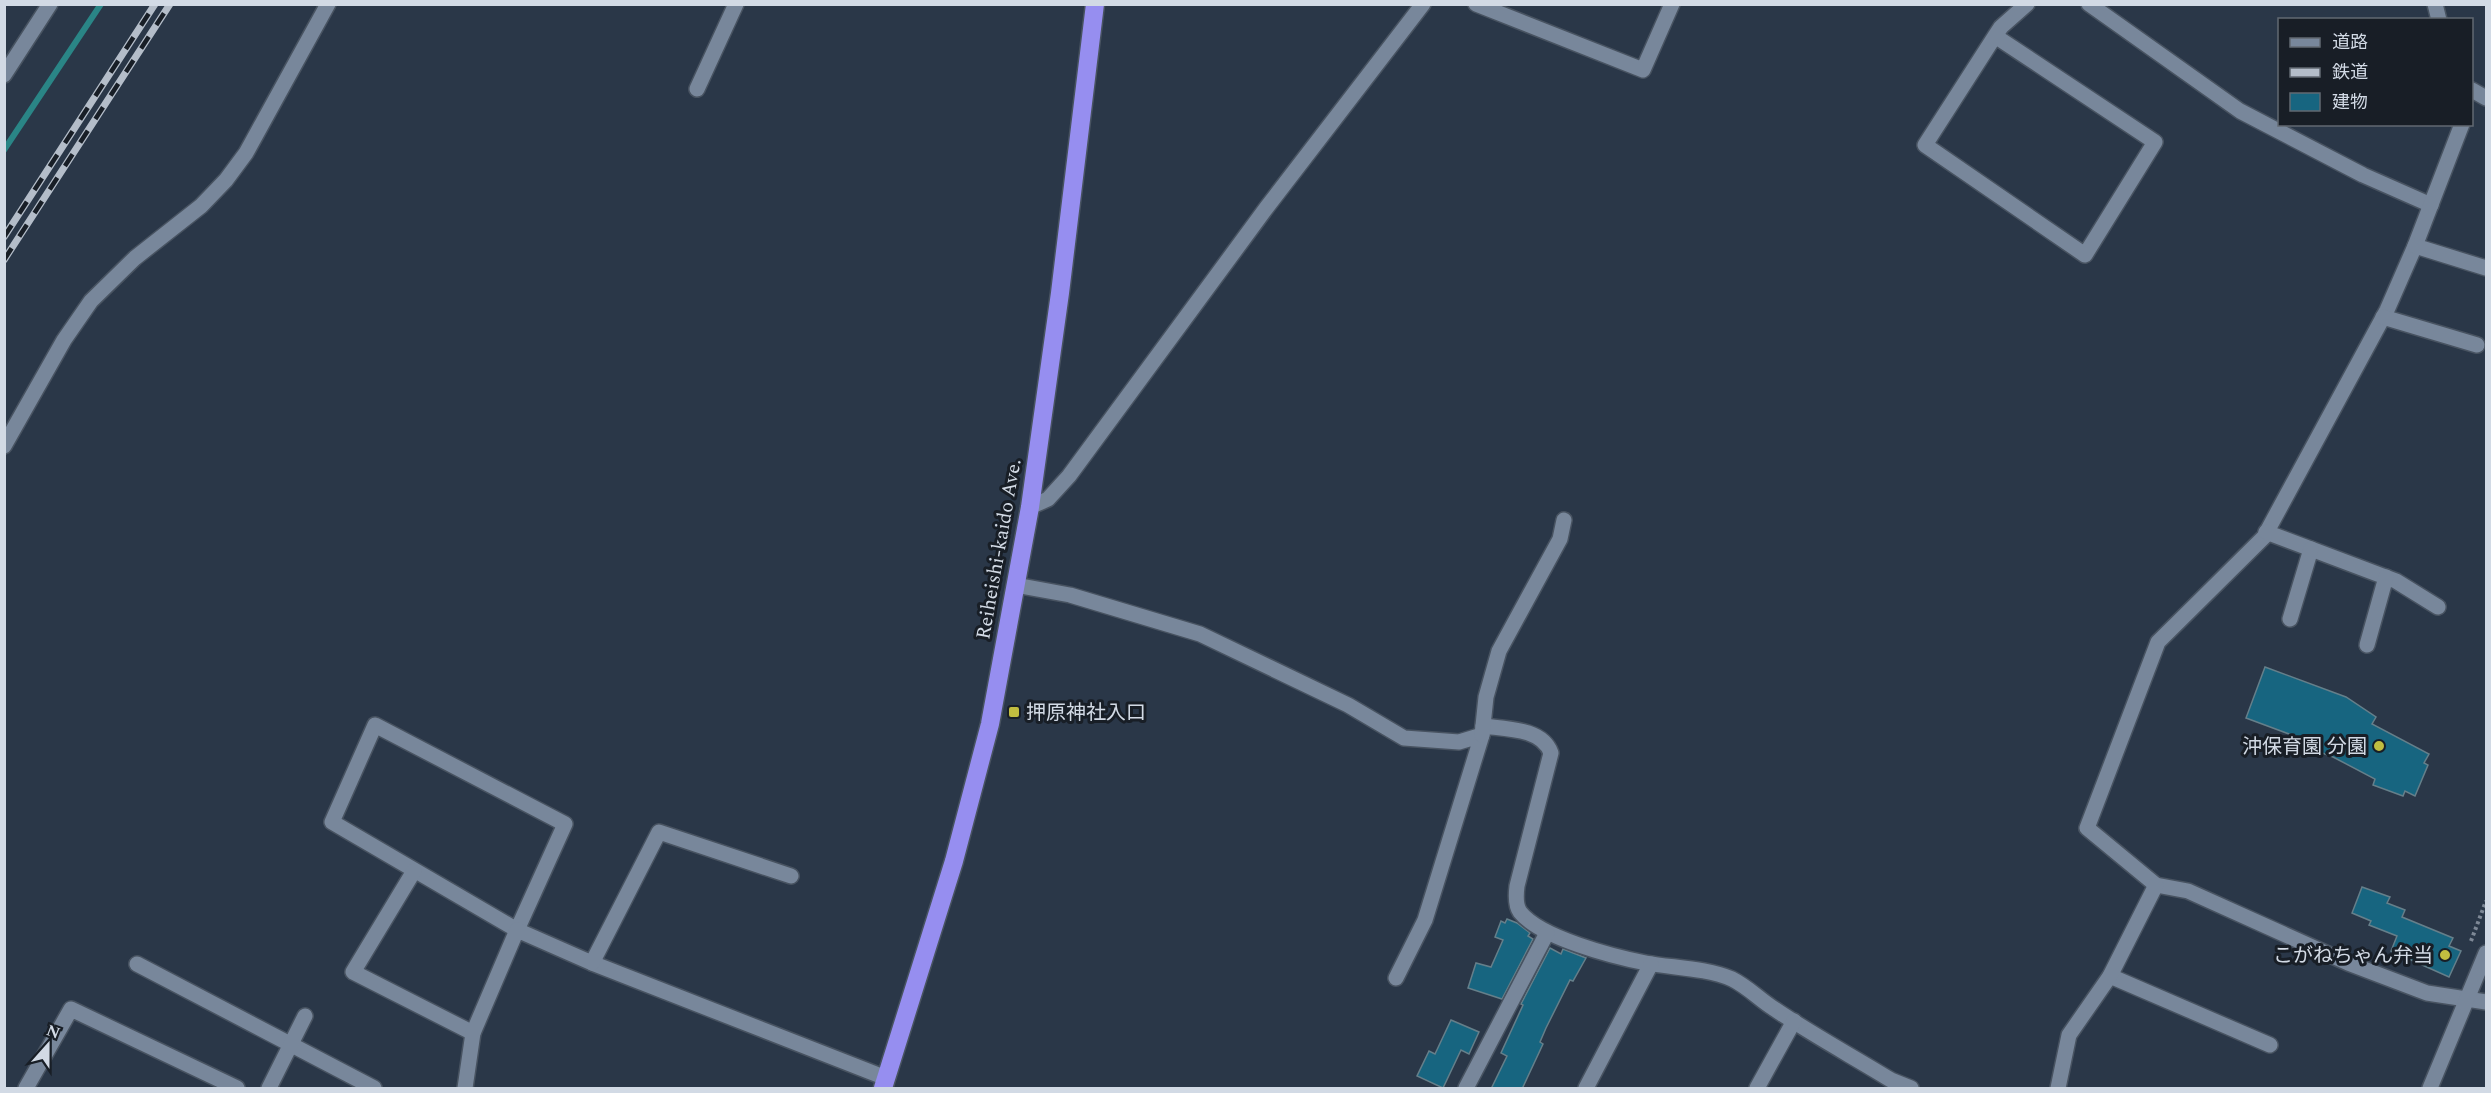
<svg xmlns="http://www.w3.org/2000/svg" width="2491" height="1093" font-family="Spectral,'Noto Sans JP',serif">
  <rect width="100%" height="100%" fill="#2a3748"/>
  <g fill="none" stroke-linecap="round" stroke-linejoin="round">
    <!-- stream -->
    <path stroke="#2a8586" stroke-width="6" d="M4,150l97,-146"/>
  </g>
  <!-- building -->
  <g fill="#176580" stroke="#657f8a" stroke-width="1.5">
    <path d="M2265,667l81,30 30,20 -4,7 57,30 -5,9 4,2 -13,31 -10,-5 -2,5 -30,-11 2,-6 -42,-22 -27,-10 2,-6 -62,-23z"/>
    <path d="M2362,887l28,10 -3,6 18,7 -3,7 51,21 -4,8 12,5 -12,26 -58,-26 6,-15 -28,-11 2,-4 -19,-8z"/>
    <path d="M1507,919l10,4 13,10 -2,3 5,3 -31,60 -34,-11 8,-25 15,4 12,-27 -8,-3 6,-16 4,2z"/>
    <path d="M1550,948l11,6 2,-5 23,9 -13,23 -3,-1 -24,48 -6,14 3,2 -21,45h-31l16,-33 -6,-3 22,-48 -2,-1z"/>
    <path d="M1451,1020l28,12 -10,22 -8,-4 -18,38 -26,-12 12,-25 6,3z"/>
  </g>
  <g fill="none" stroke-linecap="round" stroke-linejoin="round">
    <defs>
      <g id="minor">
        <path d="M1476,4l167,66 29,-66"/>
        <path d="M2089,4l151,107 123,64 68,30"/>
        <path d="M2435,4l4,16"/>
        <path d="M1995,36l160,106 -70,113 -160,-110 70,-109 6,-9 26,-23"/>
        <path d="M4,75l46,-71"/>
        <path d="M697,89l39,-85"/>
        <path d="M2472,90l14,8"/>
        <path d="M2462,124l-47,122 -28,64 -123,227 -106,105 -71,186 69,57 32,6 160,72 79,30 59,9"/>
        <path d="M2415,246l71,22"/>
        <path d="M2383,317l94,28"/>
        <path d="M4,446l60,-106 27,-39 44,-43 66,-52 25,-26 20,-27 82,-149"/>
        <path d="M1030,507l18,-8 21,-23 198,-269 156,-203"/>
        <path d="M2266,532l130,49 42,26"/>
        <path d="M1016,585l54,10 130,39 148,71 56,33 55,4 23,-7 -57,185 -29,58"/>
        <path d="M2290,619l21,-70"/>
        <path d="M2367,645l19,-68"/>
        <path d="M375,725l190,99 -48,106 -185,-108z"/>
        <path d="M1483,726c23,3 59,2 68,27l-34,133c-1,8 -2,19 3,26 20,26 95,45 126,51 28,5 60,5 86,16 16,8 27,20 41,29 38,26 79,48 118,72l20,8"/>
        <path d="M1482,735l4,-38 13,-46 61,-112 4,-19"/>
        <path d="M414,871l-61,101 120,61"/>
        <path d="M592,963l294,115"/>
        <path d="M137,964l237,124"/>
        <path d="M2110,976l160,69"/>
        <path d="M26,1088l45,-79 166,79"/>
        <path d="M269,1088l36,-72"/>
        <path d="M465,1088l8,-55 44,-103 75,33 67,-131 132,44"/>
        <path d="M1466,1088l81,-155"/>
        <path d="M1586,1088l65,-124"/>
        <path d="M1757,1088l37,-67"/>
        <path d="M2058,1088l11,-53 41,-59 46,-91"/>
        <path d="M2430,1088l56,-135"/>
      </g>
      <path id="highway" d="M883,1088l71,-227 36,-137 40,-217 30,-214 35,-289"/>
    </defs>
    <!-- minor casing -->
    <use href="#minor" stroke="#485361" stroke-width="18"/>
    <!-- highway casing -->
    <use href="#highway" stroke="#485361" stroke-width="21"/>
    <!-- path -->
    <path stroke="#7e8896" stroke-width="4" stroke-dasharray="3 3" stroke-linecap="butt" d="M2471,941l15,-40"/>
    <!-- minor -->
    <use href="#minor" stroke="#78879b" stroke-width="15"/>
    <!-- highway -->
    <use href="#highway" stroke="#968ef0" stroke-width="18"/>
    <defs>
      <g id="rail">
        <path d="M4,237l151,-233"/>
        <path d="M4,260l166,-256"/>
      </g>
    </defs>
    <!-- rail casing -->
    <use href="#rail" stroke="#b4bdc9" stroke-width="7"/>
    <!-- rail -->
    <use href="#rail" stroke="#181e26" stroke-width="4.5" stroke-dasharray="14" stroke-linecap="butt"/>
  </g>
  <!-- markers -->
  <g fill="#c1bd40" stroke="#181e26" stroke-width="2">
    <rect x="1008" y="706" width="12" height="12" rx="3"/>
    <circle cx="2379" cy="746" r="6"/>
    <circle cx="2445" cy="955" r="6"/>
  </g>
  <g text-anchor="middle" stroke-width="6" stroke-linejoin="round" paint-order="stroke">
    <!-- street labels -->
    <g font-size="20" fill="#d2dae5" stroke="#181e26">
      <text transform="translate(998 549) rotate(-80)" y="7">Reiheishi-kaido Ave.</text>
    </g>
    <!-- poi labels -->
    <g font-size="20" fill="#d2dae5" stroke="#181e26" text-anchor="end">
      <text x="1026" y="719" text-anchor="start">押原神社入口</text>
      <text x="2367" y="753">沖保育園 分園</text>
      <text x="2433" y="962">こがねちゃん弁当</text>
    </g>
  </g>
  <!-- border -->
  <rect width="2491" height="1093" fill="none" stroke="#d2dae5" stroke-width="12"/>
  <!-- legend -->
  <rect x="2278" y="18" width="195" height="108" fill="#181e26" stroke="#626972" stroke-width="1.5"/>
  <rect x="2290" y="38" width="30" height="9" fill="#78879b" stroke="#626972" stroke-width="1.5"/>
  <text x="2332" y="48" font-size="18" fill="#d2dae5">道路</text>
  <rect x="2290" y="68" width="30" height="9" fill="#b4bdc9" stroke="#626972" stroke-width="1.5"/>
  <text x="2332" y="78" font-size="18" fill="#d2dae5">鉄道</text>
  <rect x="2290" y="93" width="30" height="18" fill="#176580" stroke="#626972" stroke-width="1.5"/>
  <text x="2332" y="108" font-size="18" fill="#d2dae5">建物</text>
  <!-- north arrow -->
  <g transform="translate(48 1045) rotate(21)" stroke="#181e26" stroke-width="4.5" paint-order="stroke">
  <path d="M0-4.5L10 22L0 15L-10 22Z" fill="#d2dae5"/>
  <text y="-9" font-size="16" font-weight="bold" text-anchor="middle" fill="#d2dae5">N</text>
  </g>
</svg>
